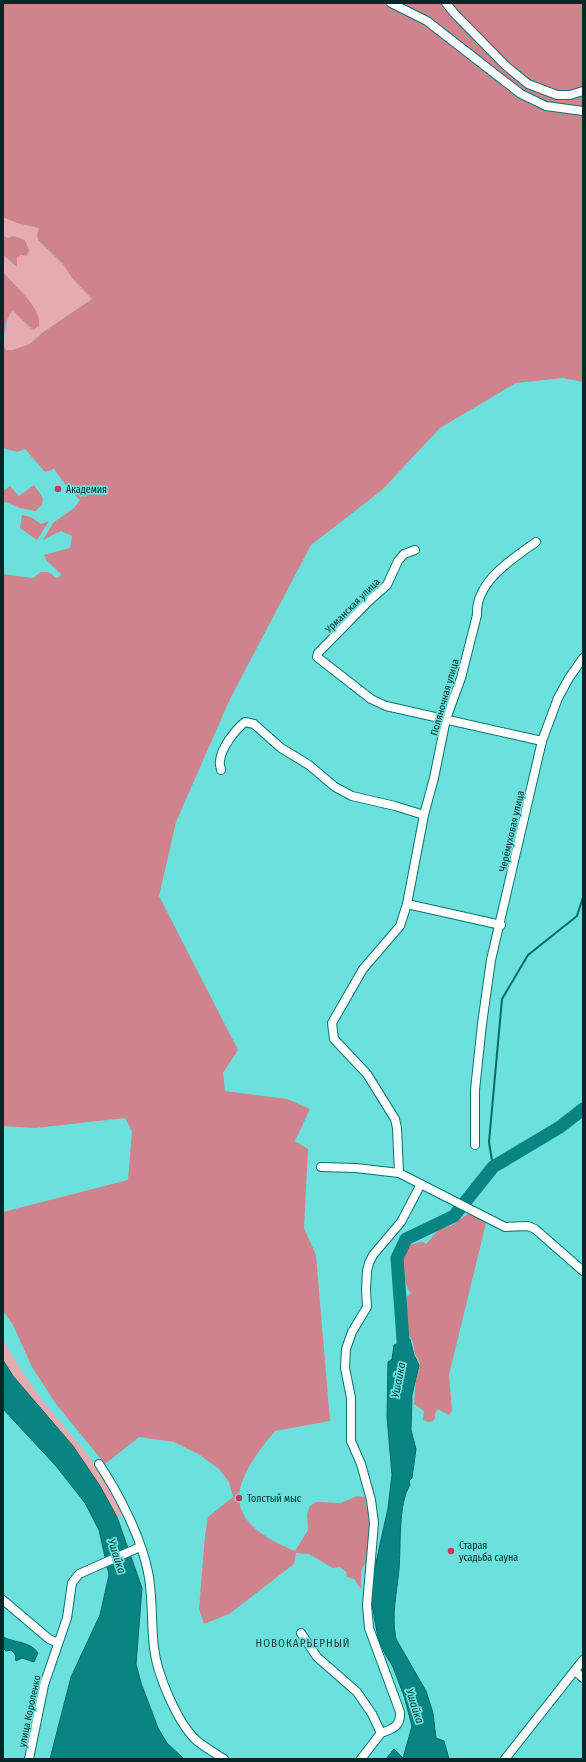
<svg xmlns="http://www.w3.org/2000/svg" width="586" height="1762" font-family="'Fira Sans Condensed',sans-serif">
  <rect width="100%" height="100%" fill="#6ce0dc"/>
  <!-- green -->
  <g fill="#e4acb1">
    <path d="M3,217l14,6 22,5 -1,12 25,24 9,14 20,21 -50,34 -12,11 -17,6h-7l-3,-4 6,-32 4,-4 18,19v-26l-28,-31v-17l11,10 4,-3 -1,-5 4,-2 -13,-17 -5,-2z"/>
    <path d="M3,1340l20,33 19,27 46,55 14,21 22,39 -9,3 -112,-149z"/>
  </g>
  <!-- forest -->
  <g fill="#cf838c">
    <path d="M3,3h580v379l-20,-4 -47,5 -76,45 -58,62 -71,55 -81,154 -54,123 -17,74 79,154 -15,23 2,18 62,8 23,10 -15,32 13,8 -4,79 12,27 14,166 -55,10c-47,56 -55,89 20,120l13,-21 -1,-16 3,-8 6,-4 25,1 16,-7 8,1 4,26 -3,39 -5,9v18l-7,-10 -7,-2 -1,-5 -6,-5 -7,1 -24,-14 -13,-1 -2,11 -65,50 -25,10 -5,-15 6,-73 3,-19 25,-20 -4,-15 -10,-13 -19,-14 -26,-13 -35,-5 -34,27 -49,-60 -24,-37 -19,-42 -10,-14v-99l125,-32 4,-49 -7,-13 -90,10 -32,-2v-552l30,4 8,-6h7l9,6 5,-3 -15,-14 -3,-6 26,-7 2,-12 -11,-5 -18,9 10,-17 21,-15 6,-8 -13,-13 -13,-18 -9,3 -20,-23 -8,3 -14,-4v-176c11,14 39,35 36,54l-6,4 -20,-19c-8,6 -9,25 -10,35l3,4h7l17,-6 12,-11 50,-34 -20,-21 -9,-14 -25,-24 -1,-5 2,-7 -22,-5 -14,-6z"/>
    <path d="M3,236l5,2 6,-2 11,4 4,10 -2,6 -6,-1 -4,2v10l-14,-12z"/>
    <path d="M34,485l9,13 -1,7 -7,6 -15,-3 -17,-7v-10l7,-5 9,10z"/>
    <path d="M22,515l9,2 10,7 8,-3 -12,19 -17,-12z"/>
    <path d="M469,1213l17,10 -37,152 3,36 -3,4 -11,-6 -3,4v5l-2,3 -5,1 -5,-2 1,-9 -10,-7 2,-24 4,-17 -5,-9 -2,-12 -7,-13 -1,-26 1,-6 5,-4c-5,-6 -6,-13 -8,-21 -2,-18 -1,-28 20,-30l3,2 15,-17 10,-1z"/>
  </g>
  <!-- water -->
  <g fill="#088583" stroke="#066967">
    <path d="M410,1339l4,16 5,10 -7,30 -1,35 5,19 -4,29 -3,3 1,4c-12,18 -9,61 -11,84 -2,23 -8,46 -3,70l30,52 7,22 3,25 8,3 5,18h-63l8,-10 9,9 9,-32 -8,-30 -11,-29 -9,-15 -6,-14 -7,-39 1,-18 16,-73 4,-33 -5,-58 1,-55 4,-3 2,-14z"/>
    <path d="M3,1360l10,16 60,70 27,40 17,31 25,71 -6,76 5,19 17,45 9,15 17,16h-134l21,-82 29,-62 9,-40 -10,-45 -14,-27 -29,-37 -53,-57z"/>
    <path d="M3,1637c12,6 27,4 35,16l-4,9 -12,-4 -6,3 -1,-7 -4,-4 -5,1 -3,-3z"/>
  </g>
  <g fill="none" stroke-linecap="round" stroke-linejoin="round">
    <!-- stream -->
    <path stroke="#066967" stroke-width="2" d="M493,1167l-4,-25 13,-143 26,-44 49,-39 6,-19"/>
    <!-- river -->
    <path stroke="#088583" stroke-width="13" d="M403,1360v-20l-6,-82 9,-19 48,-23 39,-49 67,-40 23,-18"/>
    <defs>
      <g id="minor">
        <path d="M391,3l36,18 94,73 25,12 37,5"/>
        <path d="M446,3l8,10 52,53 22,18 29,11h13l13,-4"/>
        <path d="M415,550l-11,4 -6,7 -11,24 -17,15 -52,53 -1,4 54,42 15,7 156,35"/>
        <path d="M221,770c0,-2 -2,-6 -1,-9 1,-13 15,-31 25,-39l9,2 27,24 28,17 26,22 17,9 43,10 29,9"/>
        <path d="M407,904l94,21"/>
        <path d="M475,1145v-55l7,-66 9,-64 51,-219 16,-43 11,-20 14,-20"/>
        <path d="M321,1167l35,1 43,5 106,54 23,-1 7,3 48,42"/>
        <path d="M399,1173l-2,-45 -2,-9 -28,-45 -33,-35 -2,-16 31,-54 37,-43 7,-22 17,-89 10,-37 12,-59 15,-41 16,-63c-2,-33 35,-56 59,-73"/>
        <path d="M99,1464c20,30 42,73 49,108 5,24 3,51 6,76 3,26 23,74 42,92 8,7 19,13 28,19"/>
        <path d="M3,1600l46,39 9,4"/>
        <path d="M301,1633l16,24 40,35 15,22 9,19 -20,26"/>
        <path d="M575,1671l8,7"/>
        <path d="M381,1733c12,-4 20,-7 19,-21l-31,-84 -2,-23 7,-82 -3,-23 -10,-36 -10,-23v-43l-6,-30 1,-19 6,-17 15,-25 -1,-17 1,-19 2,-8 4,-8 28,-33 20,-38"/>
        <path d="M29,1759l15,-74 23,-67 5,-35 7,-9 61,-27"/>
        <path d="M505,1759l78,-99"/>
      </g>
    </defs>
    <!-- minor casing -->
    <use href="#minor" stroke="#077371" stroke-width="10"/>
    <!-- minor -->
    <use href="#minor" stroke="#fff" stroke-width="8"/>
  </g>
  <!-- markers -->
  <g fill="#c73857" stroke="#6ce0dc" stroke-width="1.5">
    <circle cx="58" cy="489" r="4"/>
    <circle cx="239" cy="1498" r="4"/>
    <circle cx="451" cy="1551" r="4"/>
  </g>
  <g text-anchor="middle" stroke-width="3.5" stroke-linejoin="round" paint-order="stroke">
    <!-- poi labels -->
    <g font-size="10" fill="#012827" stroke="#6ce0dc" text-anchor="start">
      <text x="66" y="493">Академия</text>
      <text x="247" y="1502">Толстый мыс</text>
      <text x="459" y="1549">Старая<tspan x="459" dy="12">усадьба сауна</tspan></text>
    </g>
    <!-- street labels -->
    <g font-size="10" fill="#012827" stroke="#6ce0dc">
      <text transform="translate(352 605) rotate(-45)" y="4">Урманская улица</text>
      <text transform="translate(444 697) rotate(-74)" y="4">Поляночная улица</text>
      <text transform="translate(511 831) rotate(-77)" y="4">Черёмуховая улица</text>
      <text transform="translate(29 1711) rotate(-78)" y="4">улица Короленко</text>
    </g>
    <!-- water labels -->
    <g font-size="11" font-style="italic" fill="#003130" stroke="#6ce0dc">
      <text transform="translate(398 1380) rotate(-79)" y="4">Ушайка</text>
      <text transform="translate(117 1556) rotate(72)" y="4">Ушайка</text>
      <text transform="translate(415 1706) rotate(72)" y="4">Ушайка</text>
    </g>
    <!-- neighbourhood labels -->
    <g font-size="11" letter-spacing="1" fill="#1d4240" stroke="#6ce0dc">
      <text x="303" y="1647">НОВОКАРЬЕРНЫЙ</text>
    </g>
  </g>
  <!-- border -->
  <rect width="586" height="1762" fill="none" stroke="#012827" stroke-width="8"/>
</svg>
